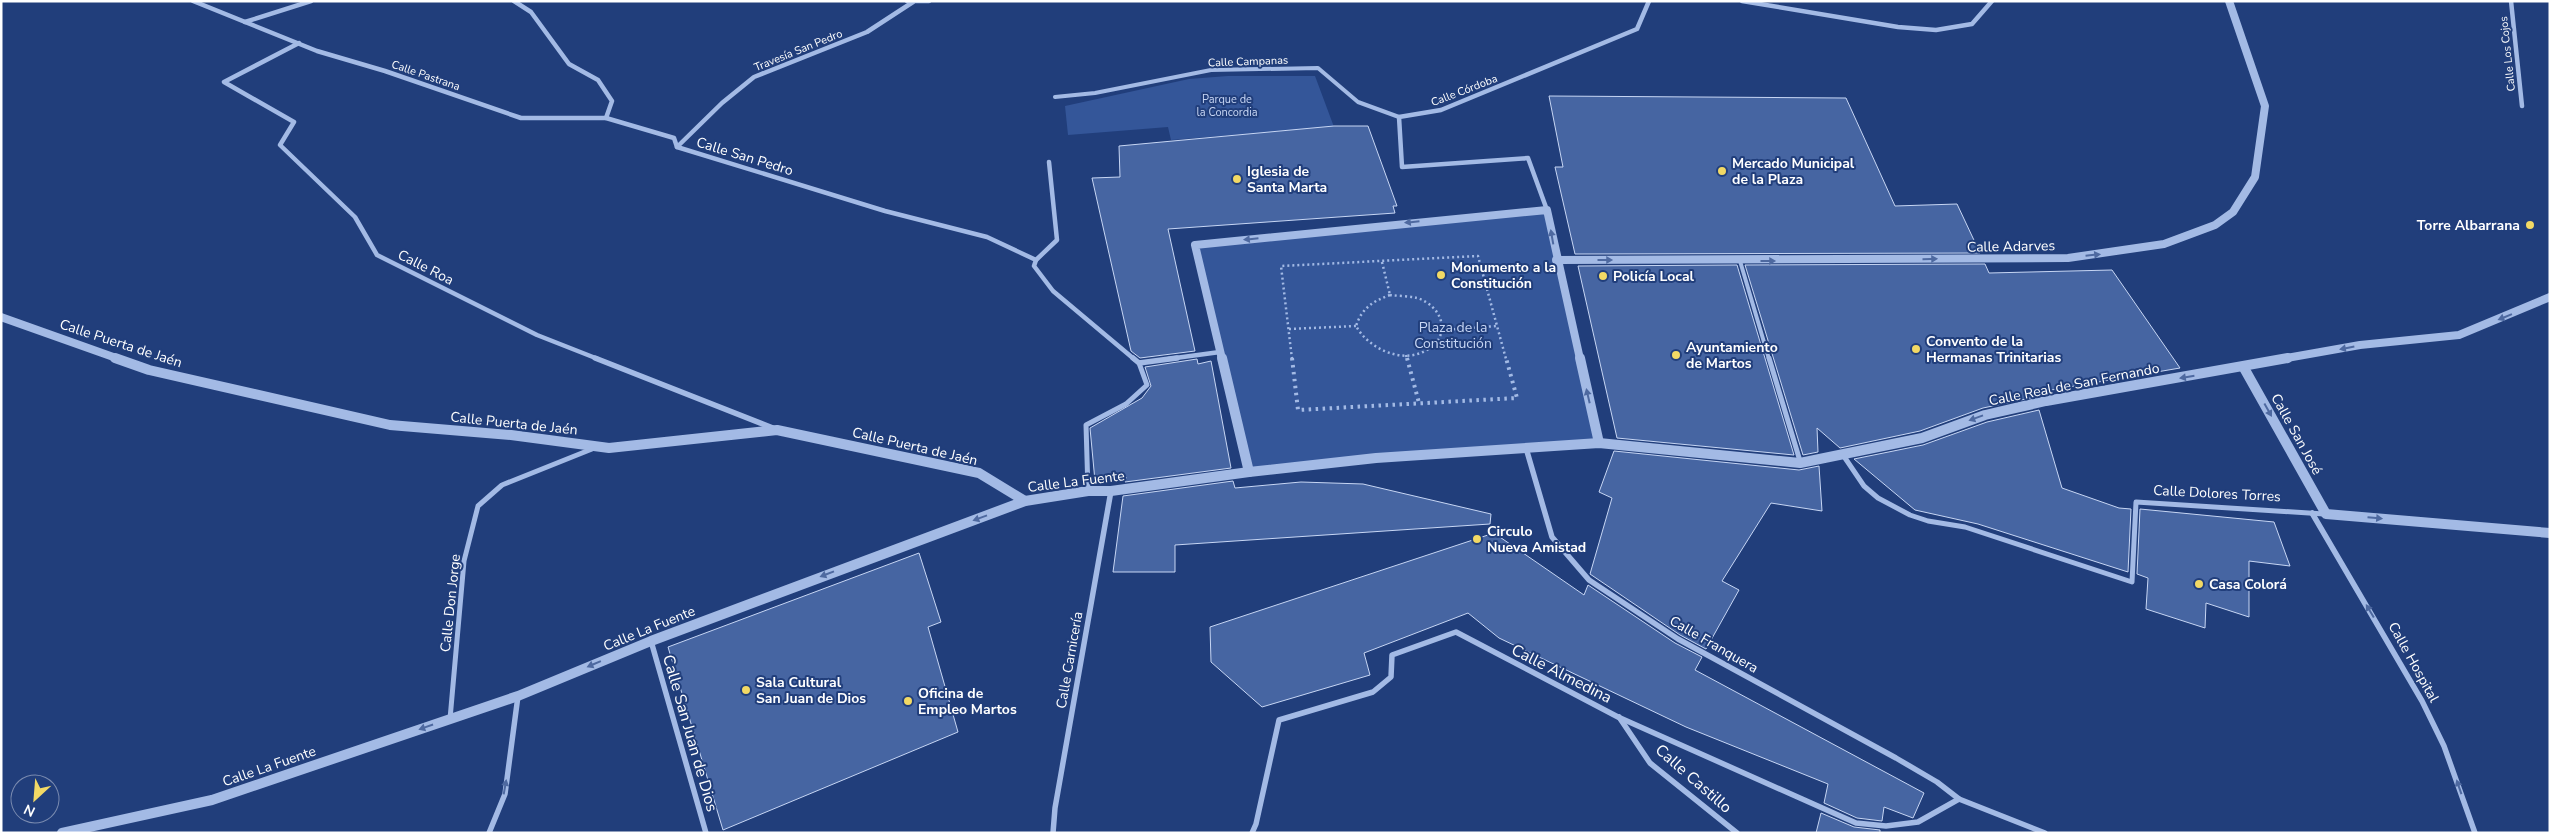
<svg xmlns="http://www.w3.org/2000/svg" width="2551" height="834" font-family="'Nunito Sans',sans-serif">
  <rect width="100%" height="100%" fill="#213e7b"/>
  <!-- green -->
  <g fill="#345699">
    <path d="M1228,76h87l19,51 -163,13 -3,-13 -100,8 -3,-29 124,-27z"/>
    <path d="M1547,210l52,233 -350,29 -54,-227z"/>
  </g>
  <!-- building -->
  <g fill="#4665a2" stroke="#c7d6f4">
    <path d="M1549,96l297,2 49,108 62,-2 23,49 -405,1 -20,-87h8z"/>
    <path d="M1334,126h34l29,80h-4l2,7 -227,16 27,122 -55,7 -9,-7 -39,-173 28,-1 -1,-31z"/>
    <path d="M1985,264l4,9 123,-3 68,98 -146,25 1,4 -52,11 -63,23 -80,17 -23,-20 1,24 -15,3 -58,-190z"/>
    <path d="M1737,265l57,190 -177,-17 -39,-172z"/>
    <path d="M1197,359l1,5 13,-3 20,107 -106,14 1,-5 -31,4 -5,-53 52,-30 9,-12 -6,-19z"/>
    <path d="M2039,410l23,78 57,20 12,1 -3,63 -150,-48 -63,-14 -61,-51 69,-14 64,-23z"/>
    <path d="M1614,451l185,19 20,-4 3,45 -51,-8 -49,78 17,9 -33,59 -26,-14 -90,-61 22,-76 -13,-6z"/>
    <path d="M1233,481l2,7 66,-6 62,2 128,30 -1,10 -315,21v27h-62l10,-76z"/>
    <path d="M2140,509l134,13 16,44 -41,-5v56l-43,-14 -1,25 -59,-19 2,-31 -11,-4z"/>
    <path d="M1494,533l90,62 4,-10 87,58 27,14 -7,13 229,123 -11,25 -29,-11 -2,14 -25,-3 -33,-15 4,-19 -142,-57 -187,-89 -31,-25 -104,40 6,22 -108,32 -51,-45 -1,-35z"/>
    <path d="M919,553l22,69 -13,5 30,105 -235,98 -55,-183z"/>
    <path d="M1821,813l33,14 26,3v3h-64z"/>
  </g>
  <g fill="none" stroke-linecap="round" stroke-linejoin="round">
    <!-- path-far1 -->
    <g stroke="#a3bae5" stroke-width="2.5" stroke-dasharray="2 3" stroke-linecap="butt">
      <path d="M1382,262l8,33"/>
      <path d="M1390,295c8,1 19,1 27,3 26,8 36,39 8,53 -24,13 -57,-3 -69,-25 6,-18 17,-25 34,-31z"/>
      <path d="M1289,329l67,-3"/>
      <path d="M1444,330l53,-4"/>
      <path d="M1406,355l1,4"/>
      <path d="M1292,359l-11,-93 197,-10 28,103"/>
    </g>
    <!-- path -->
    <g stroke="#a3bae5" stroke-width="4" stroke-dasharray="2.5 4.5" stroke-linecap="butt">
      <path d="M1292,358l6,52 219,-12 -11,-40"/>
      <path d="M1407,358l12,45"/>
    </g>
    <!-- pedestrian-far1 -->
    <g stroke="#a3bae5" stroke-width="4">
      <path d="M1055,97l40,-4 116,-23 107,-2 40,34 41,15"/>
      <path d="M1740,261l29,98"/>
    </g>
    <!-- pedestrian -->
    <g stroke="#a3bae5" stroke-width="5">
      <path d="M1769,358l31,103"/>
      <path d="M1843,455l21,31 14,12 32,17 18,6 37,6 167,55 4,-80 188,12"/>
      <path d="M1088,491l-2,-66 40,-21 21,-19 -8,-22"/>
      <path d="M450,719l14,-158 14,-55 24,-21 90,-36"/>
    </g>
    <!-- minor-far1 -->
    <g stroke="#a3bae5" stroke-width="4.5">
      <path d="M193,1l124,50 68,20 136,47h85"/>
      <path d="M514,1l17,11 38,52 29,16 14,21 -6,17 68,20 3,9 208,64 102,26 49,23 -2,6 19,25 81,68"/>
      <path d="M907,1h22"/>
      <path d="M1742,1l156,26 38,3 36,-6 20,-23"/>
      <path d="M2511,1l11,105"/>
      <path d="M245,22l66,-21"/>
      <path d="M299,43l-75,39 70,40 -14,23 75,72 22,38 160,80 61,24"/>
      <path d="M677,147l45,-44 32,-26 113,-45 46,-30"/>
      <path d="M1547,210l-19,-52 -126,9 -3,-50 42,-7 196,-81 12,-28"/>
      <path d="M1036,260l21,-20 -8,-78"/>
      <path d="M1168,359l52,-7"/>
    </g>
    <!-- minor -->
    <g stroke="#a3bae5" stroke-width="5.5">
      <path d="M595,358l178,70"/>
      <path d="M1133,358l6,5 38,-5"/>
      <path d="M1526,448l26,89 37,43 89,59 218,119 41,24 22,17 86,34"/>
      <path d="M2312,513l110,188 22,45 31,87"/>
      <path d="M651,641l55,192"/>
      <path d="M1619,717l31,46 87,70"/>
      <path d="M489,833l16,-39 13,-98"/>
      <path d="M1053,833l2,-25 56,-317"/>
      <path d="M1252,833l4,-9 23,-104 94,-28 18,-15 1,-22 64,-23 162,85 238,106 30,3 32,-4 41,-23"/>
    </g>
    <!-- tertiary-far1 -->
    <g stroke="#a3bae5" stroke-width="8">
      <path d="M1556,260l512,-2 96,-14 51,-19 18,-13 22,-35 10,-71 -36,-105"/>
      <path d="M1,317l118,42"/>
      <path d="M1222,359l-27,-114 352,-35 33,149"/>
      <path d="M2281,359l79,-14 99,-10 91,-38"/>
    </g>
    <!-- tertiary -->
    <g stroke="#a3bae5" stroke-width="10">
      <path d="M115,358l34,12 241,55 121,10 98,13 168,-18 202,43 46,28"/>
      <path d="M1222,358l27,114"/>
      <path d="M1580,358l19,85"/>
      <path d="M2244,368l82,146 224,19"/>
      <path d="M62,833l150,-33 306,-104 133,-55 374,-140 63,-10h23l138,-19 127,-14 223,-15 201,20 122,-25 63,-23 61,-14 242,-43"/>
    </g>
  </g>
  <!-- one-way arrows -->
  <defs><path id="oneway-solid" d="M-6-.8H1V-3.2L6.5 0L1 3.2V.8H-6Z" transform="scale(1.25)"/></defs>
  <g fill="#4e69a0">
    <use href="#oneway-solid" transform="translate(1412 222) rotate(174)"/>
    <use href="#oneway-solid" transform="translate(1552 237) rotate(-100)"/>
    <use href="#oneway-solid" transform="translate(1251 239) rotate(174)"/>
    <use href="#oneway-solid" transform="translate(2093 255) rotate(-6)"/>
    <use href="#oneway-solid" transform="translate(1930 259) rotate(-1)"/>
    <use href="#oneway-solid" transform="translate(1605 260)"/>
    <use href="#oneway-solid" transform="translate(1768 261)"/>
    <use href="#oneway-solid" transform="translate(2505 317) rotate(158)"/>
    <use href="#oneway-solid" transform="translate(2347 348) rotate(169)"/>
    <use href="#oneway-solid" transform="translate(2187 377) rotate(171)"/>
    <use href="#oneway-solid" transform="translate(1588 396) rotate(-103)"/>
    <use href="#oneway-solid" transform="translate(2268 410) rotate(61)"/>
    <use href="#oneway-solid" transform="translate(1976 418) rotate(160)"/>
    <use href="#oneway-solid" transform="translate(980 518) rotate(160)"/>
    <use href="#oneway-solid" transform="translate(2375 518) rotate(5)"/>
    <use href="#oneway-solid" transform="translate(827 574) rotate(159)"/>
    <use href="#oneway-solid" transform="translate(2370 611) rotate(-121)"/>
    <use href="#oneway-solid" transform="translate(594 664) rotate(157)"/>
    <use href="#oneway-solid" transform="translate(426 727) rotate(161)"/>
    <use href="#oneway-solid" transform="translate(505 787) rotate(-80)"/>
    <use href="#oneway-solid" transform="translate(2459 787) rotate(-109)"/>
  </g>
  <!-- markers -->
  <g fill="#f2d965" stroke="#213e7b" stroke-width="2">
    <circle cx="1722" cy="171" r="5"/>
    <circle cx="1237" cy="179" r="5"/>
    <circle cx="2530" cy="225" r="5"/>
    <circle cx="1441" cy="275" r="5"/>
    <circle cx="1603" cy="276" r="5"/>
    <circle cx="1916" cy="349" r="5"/>
    <circle cx="1676" cy="355" r="5"/>
    <circle cx="1477" cy="539" r="5"/>
    <circle cx="2199" cy="584" r="5"/>
    <circle cx="746" cy="690" r="5"/>
    <circle cx="908" cy="701" r="5"/>
  </g>
  <g text-anchor="middle" stroke-width="4" stroke-linejoin="round" paint-order="stroke">
    <!-- far-street labels -->
    <g font-size="11" fill="#fff" stroke="#213e7b">
      <text transform="translate(798 50) rotate(-22)" y="4">Travesía San Pedro</text>
      <text transform="translate(2507 54) rotate(-96)" y="4">Calle Los Cojos</text>
      <text transform="translate(1248 61) rotate(-2)" y="4">Calle Campanas</text>
      <text transform="translate(426 75) rotate(19)" y="4">Calle Pastrana</text>
      <text transform="translate(1464 90) rotate(-21)" y="4">Calle Córdoba</text>
    </g>
    <!-- far-park labels -->
    <g font-size="11" fill="#c7d6f4" stroke="#213e7b">
      <text x="1227" y="103">Parque de<tspan x="1227" dy="13">la Concordia</tspan></text>
    </g>
    <!-- street labels -->
    <g font-size="14" fill="#fff" stroke="#213e7b">
      <text transform="translate(745 156) rotate(17)" y="5">Calle San Pedro</text>
      <text transform="translate(2011 246) rotate(-1)" y="5">Calle Adarves</text>
      <text transform="translate(426 267) rotate(27)" y="5">Calle Roa</text>
      <text transform="translate(121 343) rotate(18)" y="5">Calle Puerta de Jaén</text>
      <text transform="translate(2074 384) rotate(-11)" y="5">Calle Real de San Fernando</text>
      <text transform="translate(514 423) rotate(6)" y="5">Calle Puerta de Jaén</text>
      <text transform="translate(2297 434) rotate(61)" y="5">Calle San José</text>
      <text transform="translate(915 446) rotate(13)" y="5">Calle Puerta de Jaén</text>
      <text transform="translate(1076 481) rotate(-7)" y="5">Calle La Fuente</text>
      <text transform="translate(2217 493) rotate(3)" y="5">Calle Dolores Torres</text>
      <text transform="translate(450 603) rotate(-84)" y="5">Calle Don Jorge</text>
      <text transform="translate(649 628) rotate(-22)" y="5">Calle La Fuente</text>
      <text transform="translate(1714 644) rotate(30)" y="5">Calle Franquera</text>
      <text transform="translate(1069 660) rotate(-80)" y="5">Calle Carnicería</text>
      <text transform="translate(2414 662) rotate(61)" y="5">Calle Hospital</text>
      <text transform="translate(269 766) rotate(-19)" y="5">Calle La Fuente</text>
    </g>
    <!-- poi labels -->
    <g font-size="14" font-weight="bold" fill="#fff" stroke="#213e7b" text-anchor="start">
      <text x="1732" y="168">Mercado Municipal<tspan x="1732" dy="16">de la Plaza</tspan></text>
      <text x="1247" y="176">Iglesia de<tspan x="1247" dy="16">Santa Marta</tspan></text>
      <text x="2520" y="230" text-anchor="end">Torre Albarrana</text>
      <text x="1451" y="272">Monumento a la<tspan x="1451" dy="16">Constitución</tspan></text>
      <text x="1613" y="281">Policía Local</text>
      <text x="1926" y="346">Convento de la<tspan x="1926" dy="16">Hermanas Trinitarias</tspan></text>
      <text x="1686" y="352">Ayuntamiento<tspan x="1686" dy="16">de Martos</tspan></text>
      <text x="1487" y="536">Circulo<tspan x="1487" dy="16">Nueva Amistad</tspan></text>
      <text x="2209" y="589">Casa Colorá</text>
      <text x="756" y="687">Sala Cultural<tspan x="756" dy="16">San Juan de Dios</tspan></text>
      <text x="918" y="698">Oficina de<tspan x="918" dy="16">Empleo Martos</tspan></text>
    </g>
    <!-- park labels -->
    <g font-size="14" fill="#c7d6f4" stroke="#213e7b">
      <text x="1453" y="332">Plaza de la<tspan x="1453" dy="16">Constitución</tspan></text>
    </g>
    <!-- near-street labels -->
    <g font-size="16" fill="#fff" stroke="#213e7b">
      <text transform="translate(1562 673) rotate(27)" y="6">Calle Almedina</text>
      <text transform="translate(691 733) rotate(74)" y="6">Calle San Juan de Dios</text>
      <text transform="translate(1694 778) rotate(41)" y="6">Calle Castillo</text>
    </g>
  </g>
  <!-- border -->
  <rect width="2551" height="834" fill="none" stroke="#ffffff" stroke-width="5"/>
  <!-- north arrow -->
  <g transform="translate(35 799) rotate(206)"><circle r="24" fill="#213e7b" stroke="#7a8bb0"/>
  <path d="M0-4L9 19L0 12L-9 19Z" fill="#f2d965"/>
  <text y="-8" font-size="14" font-weight="bold" text-anchor="middle" fill="#ffffff">N</text>
  </g>
</svg>
